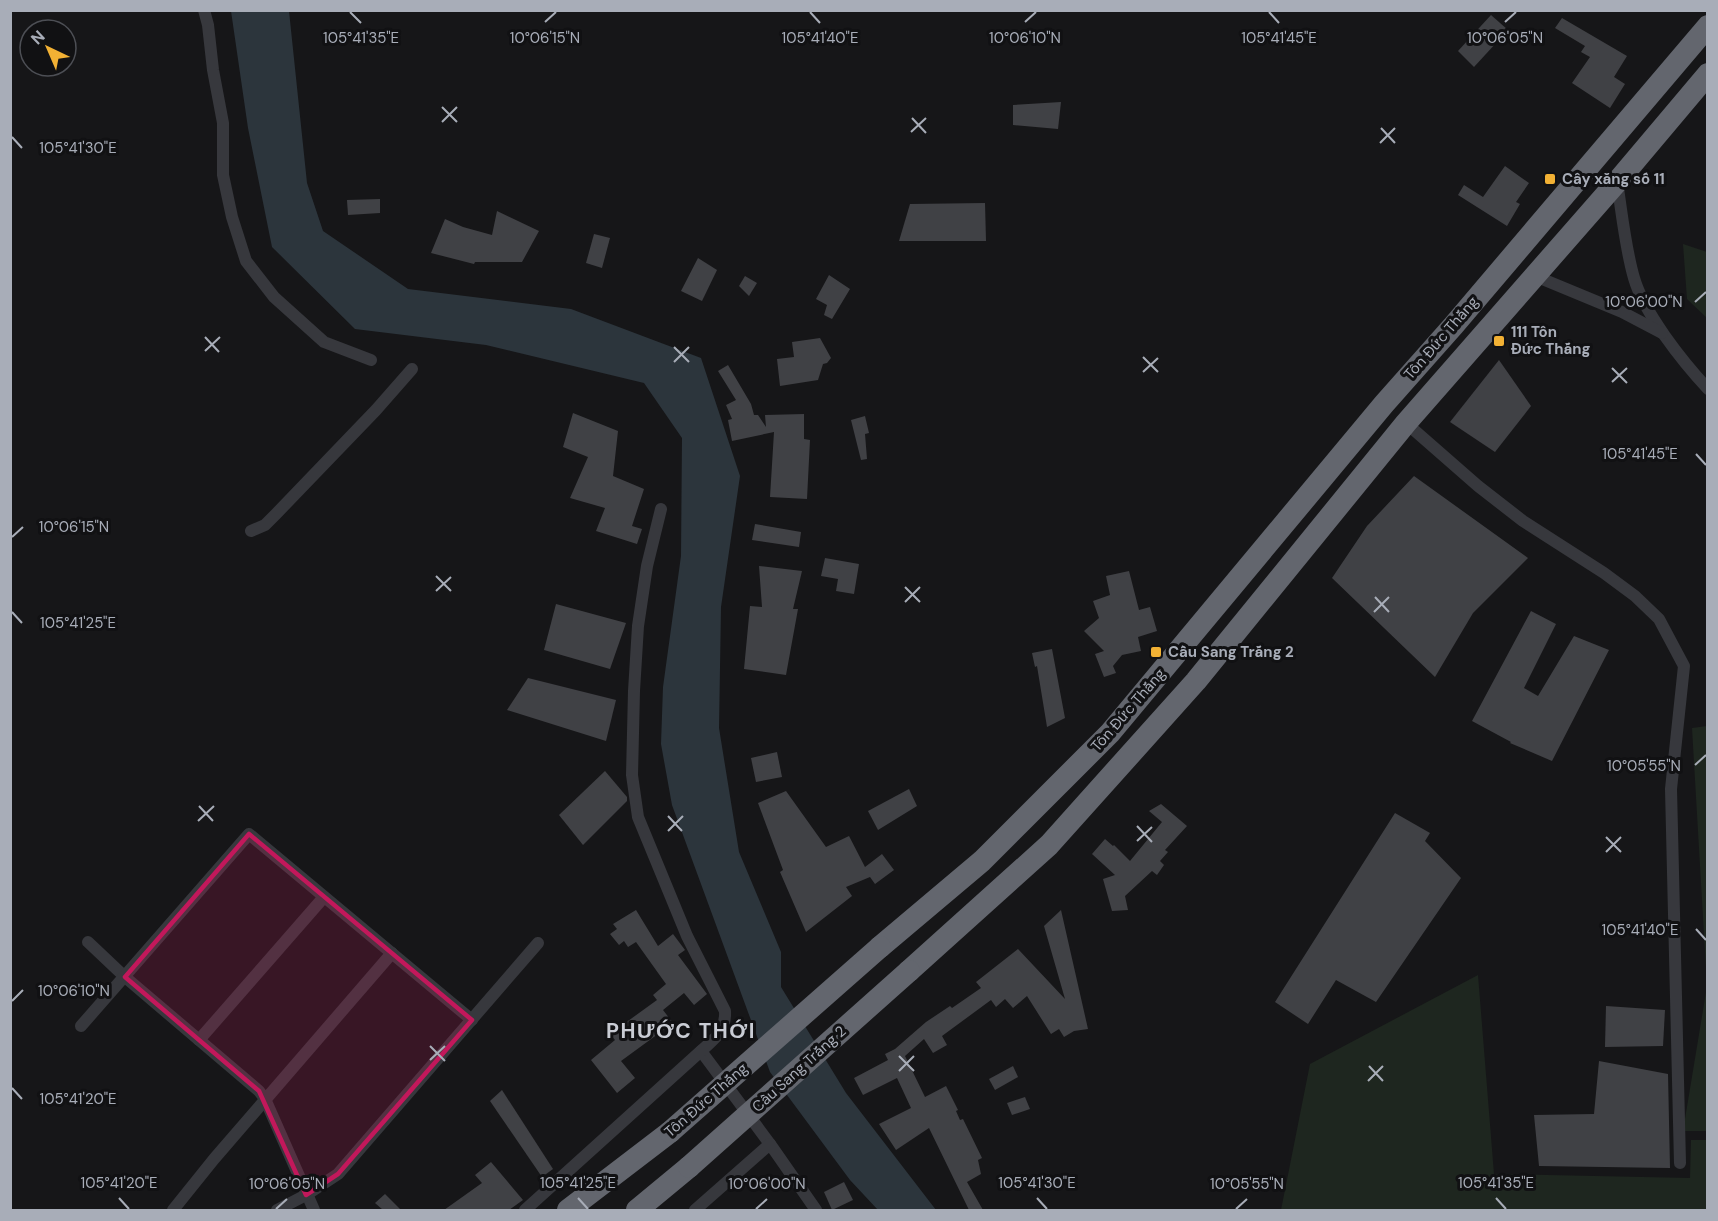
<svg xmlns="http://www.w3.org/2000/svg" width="1718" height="1221" font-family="'DM Sans',sans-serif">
  <rect width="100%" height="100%" fill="#161618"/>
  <!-- green -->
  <g fill="#1e261f">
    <path d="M1683,244l24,8v66l-20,-19z"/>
    <path d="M1707,726v405h-24l24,-145 -15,-258z"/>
    <path d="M1478,975l16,199 196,4 1,-38h16v70h-426l29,-146z"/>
  </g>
  <!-- water -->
  <path fill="#2c353c" d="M231,11h58l18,172 16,48 85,58 163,20 130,49 39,118 -19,131 -2,121 20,124 42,100v35l65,106 90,117h-58l-28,-30 -80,-108 -98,-267 -11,-61 2,-57 18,-131 1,-118 -38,-55 -158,-38 -131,-16 -83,-82 -24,-119z"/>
  <!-- building -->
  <g fill="#404145">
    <path d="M1491,15l17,15 -34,37 -16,-16z"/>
    <path d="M1562,18l65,38 -13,21 11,7 -15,24 -38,-25 18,-26 -9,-5 4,-6 -30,-18z"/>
    <path d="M1061,102l-3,27 -45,-4v-20z"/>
    <path d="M1505,166l24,17 -13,19 4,2 -13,22 -49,-31 6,-10 19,12z"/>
    <path d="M380,199v14l-32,2 -1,-15z"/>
    <path d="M985,203l1,38h-87l11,-37z"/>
    <path d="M497,211l42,20 -17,31h-47l-1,2 -43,-11 14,-34 18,8 29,8z"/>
    <path d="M594,234l16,4 -8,30 -16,-5z"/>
    <path d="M698,258l19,12 -15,31 -21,-10z"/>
    <path d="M829,275l21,14 -18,30 -8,-4 3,-10 -11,-6z"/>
    <path d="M745,276l12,7 -8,13 -10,-10z"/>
    <path d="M820,338l11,20 -4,5 -4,1 -5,16 -38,6 -3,-27 17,-2 -2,-15z"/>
    <path d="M1499,360l32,46 -36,46 -45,-30z"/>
    <path d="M728,365l23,39 3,11h4l8,12 -1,-12 39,-1v25l6,1 -3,59 -37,-2 4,-65 -42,9 -4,-21 4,-1 -6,-14 10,-5 -18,-29z"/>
    <path d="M573,413l45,18 -5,45 31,13 -12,37 10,3 -5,15 -41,-13 9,-23 -35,-10 18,-41 -25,-10z"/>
    <path d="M865,416l4,17 -4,1 2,25 -6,1 -10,-40z"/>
    <path d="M1414,476l114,82 -55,55 -38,64 -103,-99 35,-52z"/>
    <path d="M755,524l46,8 -2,15 -47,-7z"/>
    <path d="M825,558l34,6 -5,30 -18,-3 2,-12 -17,-3z"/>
    <path d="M759,566l43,5 -9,38h5l-12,66 -42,-6 6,-63 12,1z"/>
    <path d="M1129,571l10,39 11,-3 7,24 -19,6 3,14 -19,4 -9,11 3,7 -12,4 -9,-23 9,-3 -20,-20 15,-13 -6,-17 17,-6 -4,-19z"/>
    <path d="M556,604l70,19 -16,46 -66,-19z"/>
    <path d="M1531,611l25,13 -32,64 14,8 36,-60 35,14 -57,111 -42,-18 1,-1 -39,-21z"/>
    <path d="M1052,649l13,69 -18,9 -10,-61 -2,1 -3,-14z"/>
    <path d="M528,678l88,22 -10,41 -99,-31z"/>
    <path d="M777,752l5,25 -26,5 -5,-24z"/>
    <path d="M605,771l22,26v4l-44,44 -24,-30z"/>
    <path d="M909,789l8,17 -39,24 -10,-19z"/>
    <path d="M786,791l40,56 23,-11 16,31 17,-13 12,16 -19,14 -5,-7 -24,10 6,9 -46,36 -26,-60 3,-2 -25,-67z"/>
    <path d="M1161,804l26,22 -22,24 3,2 -8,9 4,4 -7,10 -5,-4 -27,25 3,14 -16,1 -9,-32 12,-4 -23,-21 13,-15 8,7 1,-1 16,16 32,-39 -13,-11z"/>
    <path d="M1395,813l35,20 -5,8 36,37 -85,124 -40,-22 -28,44 -33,-22z"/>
    <path d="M636,910l22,36 15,-12 12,16 -7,5 29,39 -13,11 -10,-12 -21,17 10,13 -52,38 14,17 -18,15 -26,-33 24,-20 -5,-6 47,-34 -4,-5 13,-11 -30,-42 -8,5 -4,-6 -5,4 -9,-11 7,-5 -4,-5z"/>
    <path d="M1061,910l27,119 -14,2 -10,6 -5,-8 -8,5 -24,-38 -14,12 -8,-9 -9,8 -5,-7 -49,36 5,9 -14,8 -9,-14 -19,17 20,41 21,-11 12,24 -2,1 4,9 3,-1 19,39 -4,2 3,14 -14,8 16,28h-14l-40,-82 -33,22 -17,-26 32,-16 -14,-30 -34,17 -9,-17 34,-18 -3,-6 10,-5 31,-27 24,-16 2,2 29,-20 -5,-6 42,-33 47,50 -21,-73z"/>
    <path d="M1606,1006l59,4 -2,36 -58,1z"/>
    <path d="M1599,1061l69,13 2,94 -131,-2 -5,-51 60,-1z"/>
    <path d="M1013,1066l5,11 -23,13 -6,-11z"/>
    <path d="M502,1090l51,79 -11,8 -52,-76z"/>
    <path d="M1025,1097l5,12 -18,6 -5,-12z"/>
    <path d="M491,1162l32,38 -14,10h-65l38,-27 -7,-8z"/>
    <path d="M844,1182l9,18 -21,10 -8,-18z"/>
    <path d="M385,1194l16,16h-18l-8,-7z"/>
  </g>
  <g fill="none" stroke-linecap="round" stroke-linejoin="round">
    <!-- street -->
    <g stroke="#37383d" stroke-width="12">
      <path d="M204,10l4,15 5,45 10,53v52l9,42 14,44 28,36 50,45 47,18"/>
      <path d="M1617,182c5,31 8,65 17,96 10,35 48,83 74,111"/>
      <path d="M1535,276l87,36 40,21"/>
      <path d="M1406,423l72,63 45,35 81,52 31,23 24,23 25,47 -13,123 9,374"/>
      <path d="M251,531l14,-6 11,-11 100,-104 36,-41"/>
      <path d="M88,942l37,35 134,114 6,8 49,111"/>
      <path d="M81,1026l168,-192 223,186"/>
      <path d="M199,1040l125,-143"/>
      <path d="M701,1051l69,93"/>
      <path d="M173,1210l41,-51 178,-206"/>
      <path d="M277,1210l29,-15 32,-21 200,-231"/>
      <path d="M525,1210l176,-159c14,-13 25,-19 24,-40l-38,-75 -49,-119 -6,-42 2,-84 4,-65 9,-60 14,-57"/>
      <path d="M695,1210l75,-66 46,66"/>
    </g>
    <!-- highway -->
    <g stroke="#63666e" stroke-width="22">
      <path d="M880,947l102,-86 128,-128 274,-329 70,-79 254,-299"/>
      <path d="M909,971l140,-126 147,-164 210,-258 211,-241 91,-108"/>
      <path d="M568,1210l102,-78"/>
      <path d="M637,1210l52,-43"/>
    </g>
    <!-- highway-bridge -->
    <g stroke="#63666e" stroke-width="22">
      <path d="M670,1132l210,-185"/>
      <path d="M689,1167l220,-196"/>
    </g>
  </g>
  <!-- marked area -->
  <path fill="#c2185b" fill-opacity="0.2" stroke="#c2185b" stroke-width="4.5" stroke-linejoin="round" d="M249,834l223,186 -134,154 -32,21 -47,-104 -134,-114z"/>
  <!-- ticks -->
  <path fill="none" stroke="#a8adb8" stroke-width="2" d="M350,12l11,11M810,12l10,11M1269,12l10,11M545,22l11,-10M1025,22l11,-10M1505,22l11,-10M442,107l15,15M912,118l14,15M442,122l15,-15M1381,128l14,15M911,132l15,-14M12,137l10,11M1380,143l15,-15M1695,302l11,-10M205,337l14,15M674,347l15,15M205,351l15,-14M1143,357l15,15M674,362l15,-15M1612,368l15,15M1143,372l15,-14M1612,382l15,-14M1696,454l10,11M12,537l11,-10M436,576l15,15M905,587l15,15M436,591l15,-14M1375,597l14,15M905,602l15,-15M12,612l10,11M1374,612l15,-15M1695,765l11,-10M199,806l14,15M668,816l14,15M198,821l16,-15M1137,826l15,16M668,831l15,-15M1606,837l15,15M1137,841l15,-14M1606,852l15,-15M1696,929l10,11M12,1001l11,-11M430,1046l15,15M899,1056l15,15M430,1060l15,-14M1369,1066l14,15M899,1071l15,-15M1368,1081l15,-15M12,1088l10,11M119,1198l10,11M578,1198l10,11M1037,1198l10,11M1496,1198l10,11M276,1209l11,-10M756,1209l11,-10M1236,1209l11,-10"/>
  <!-- markers -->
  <g fill="#f2b134" stroke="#111113" stroke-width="2">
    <rect x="1544" y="173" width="12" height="12" rx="3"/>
    <rect x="1493" y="335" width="12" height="12" rx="3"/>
    <rect x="1150" y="646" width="12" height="12" rx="3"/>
  </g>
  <g text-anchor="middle" stroke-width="6" stroke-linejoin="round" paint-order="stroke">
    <!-- poi labels -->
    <g font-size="15" font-weight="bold" fill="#a8adb8" stroke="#111113" text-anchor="start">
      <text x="1562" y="184">Cây xăng số 11</text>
      <text x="1511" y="337">111 Tôn<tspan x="1511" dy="17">Đức Thắng</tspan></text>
      <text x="1168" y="657">Cầu Sang Trắng 2</text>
    </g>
    <!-- street labels -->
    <g font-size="15" fill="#a8adb8" stroke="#111113">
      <text transform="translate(1441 338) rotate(-49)" y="5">Tôn Đức Thắng</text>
      <text transform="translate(1128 710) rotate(-49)" y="5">Tôn Đức Thắng</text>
      <text transform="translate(799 1069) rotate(-42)" y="5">Cầu Sang Trắng 2</text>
      <text transform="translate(706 1100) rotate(-41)" y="5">Tôn Đức Thắng</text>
    </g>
    <!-- district labels -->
    <g font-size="21" font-weight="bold" letter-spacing="1.5" fill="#c9ccd4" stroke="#111113">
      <text x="681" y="1038">PHƯỚC THỚI</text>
    </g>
  </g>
  <g font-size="15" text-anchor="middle" fill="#a8adb8" stroke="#111113" stroke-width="6" stroke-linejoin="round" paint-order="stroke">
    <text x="545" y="43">10°06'15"N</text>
    <text x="1025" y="43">10°06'10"N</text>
    <text x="1505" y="43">10°06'05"N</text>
    <text x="361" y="43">105°41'35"E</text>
    <text x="820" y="43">105°41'40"E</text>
    <text x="1279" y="43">105°41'45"E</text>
    <text x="78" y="153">105°41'30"E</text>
    <text x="1644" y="307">10°06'00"N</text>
    <text x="1640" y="459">105°41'45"E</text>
    <text x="74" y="532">10°06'15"N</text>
    <text x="78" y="628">105°41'25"E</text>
    <text x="1644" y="771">10°05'55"N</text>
    <text x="1640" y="935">105°41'40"E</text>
    <text x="74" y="996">10°06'10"N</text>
    <text x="78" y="1104">105°41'20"E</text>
    <text x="119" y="1188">105°41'20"E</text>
    <text x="578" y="1188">105°41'25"E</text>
    <text x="1037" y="1188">105°41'30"E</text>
    <text x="1496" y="1188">105°41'35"E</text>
    <text x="287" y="1189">10°06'05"N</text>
    <text x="767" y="1189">10°06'00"N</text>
    <text x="1247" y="1189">10°05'55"N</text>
  </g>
  <!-- border -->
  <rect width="1718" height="1221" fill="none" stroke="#a8adb8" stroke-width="24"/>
  <!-- north arrow -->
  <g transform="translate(48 48) rotate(316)"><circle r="28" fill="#111113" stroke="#4d4f55" stroke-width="1.5"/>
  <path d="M0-4.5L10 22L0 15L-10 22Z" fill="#f2b134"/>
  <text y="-9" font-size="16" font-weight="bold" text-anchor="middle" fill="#a8adb8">N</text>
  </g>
</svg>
